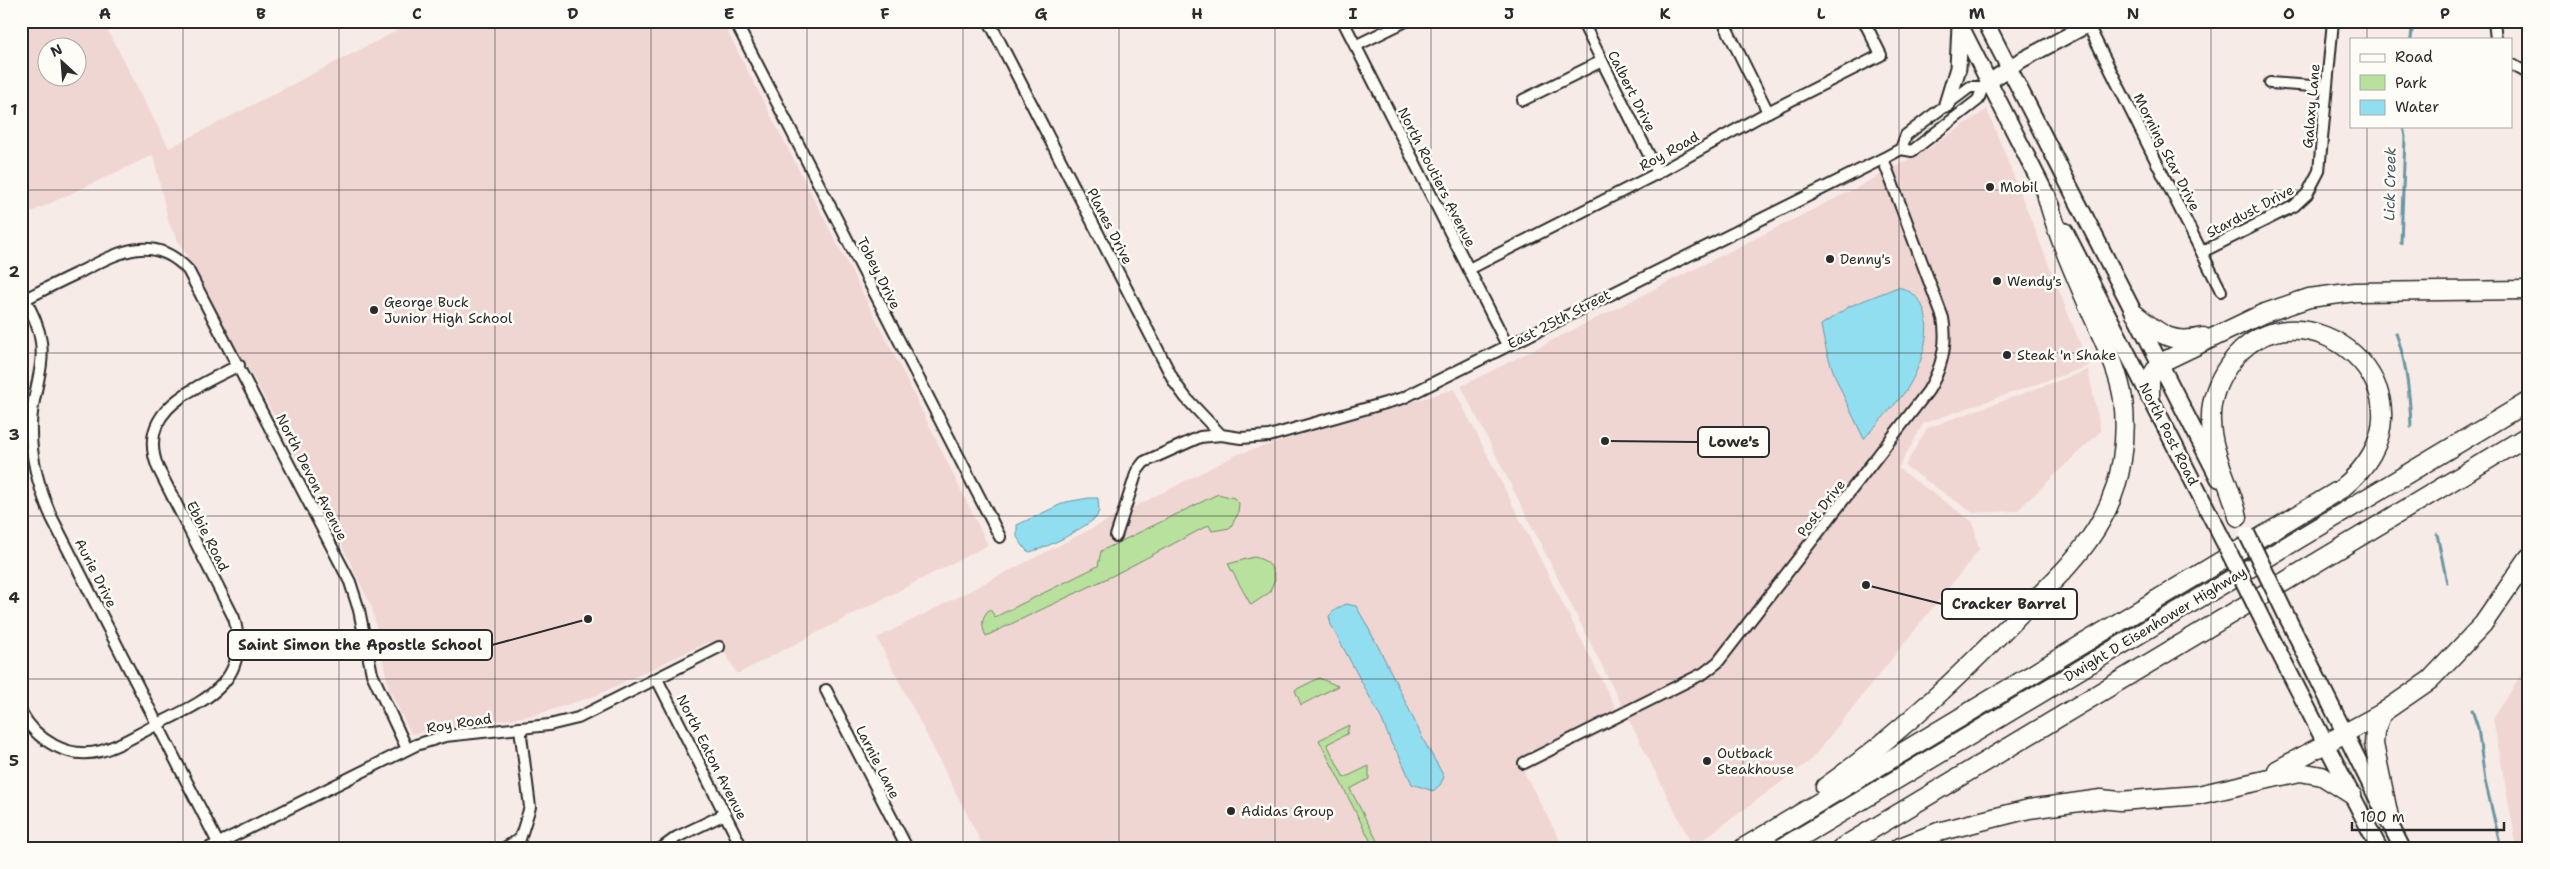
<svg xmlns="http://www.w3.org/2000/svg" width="2550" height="869" font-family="'Shantell Sans',sans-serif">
  <rect width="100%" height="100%" fill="#f7ebe7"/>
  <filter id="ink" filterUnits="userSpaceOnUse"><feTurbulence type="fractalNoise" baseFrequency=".02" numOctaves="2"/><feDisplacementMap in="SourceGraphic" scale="10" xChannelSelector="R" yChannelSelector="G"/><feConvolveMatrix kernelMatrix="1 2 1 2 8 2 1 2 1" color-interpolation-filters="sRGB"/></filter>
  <g filter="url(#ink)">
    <!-- built -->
    <g fill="#f0d6d3" fill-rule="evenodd">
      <path d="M21,21h82l66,127 231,-119 -4,-8h326l168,325 98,199 -251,129 -10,-18 -19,-14 -113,54 -60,19 -124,19 -22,-45 -17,-81 -55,-114 -148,-270 -16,-69 -132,62zM48,48h30v30h-30z"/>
      <path d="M1987,109l102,257 -165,57 -26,45 75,54 6,28 -169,211 -117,86 -232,-461 399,-200 71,-39z"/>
      <path d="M2088,370l13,61 -84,80 -44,2 -68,-47 22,-38z"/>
      <path d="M1454,389l169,333 -99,50 40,76h-580l-107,-210 361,-184z"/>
      <path d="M2529,662v186h-12l-24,-129z"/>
    </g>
    <!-- green -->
    <g fill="#b7e19d" stroke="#718664">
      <path d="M1218,494l16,4 5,5 -1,11 -8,14 -18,3 -3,-6 -97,51 -126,60c-5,-10 -5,-20 4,-27l5,8 103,-51 3,-15z"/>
      <path d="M1254,557c13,3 19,8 21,22l-6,14 -18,12 -23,-41z"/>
      <path d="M1319,678l19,8 -37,19 -6,-15z"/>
      <path d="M1349,725l-2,9 -20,10 17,34 25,-12v13l-19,10 31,59h-7l-55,-108z"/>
    </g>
    <!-- water -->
    <g fill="#92def1" stroke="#6996a2">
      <path d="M1898,287c43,11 29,66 13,95 -7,15 -35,42 -47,57 -18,-38 -37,-73 -43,-114l29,-19z"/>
      <path d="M1089,498h9l1,13 -3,7c-20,14 -42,27 -66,34l-4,-2 -9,-13v-12l49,-23z"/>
      <path d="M1345,604l11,2c26,45 47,91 69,137 6,11 13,22 19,34l-4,8 -7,6 -21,-7 -13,-29 -7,-10 -10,-25 -51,-95 -2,-9 6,-6z"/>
    </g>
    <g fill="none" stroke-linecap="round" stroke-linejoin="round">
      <!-- stream -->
      <g stroke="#6996a2" stroke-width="3">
        <path d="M2411,39l2,-18"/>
        <path d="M2401,243l4,-106 -2,-11"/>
        <path d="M2396,333c11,30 14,63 15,94"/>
        <path d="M2437,534l10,49"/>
        <path d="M2472,710l6,18 7,52 16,68"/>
      </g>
      <defs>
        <g id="street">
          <path d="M735,21l265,516"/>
          <path d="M989,21l186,362 11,15 35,37"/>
          <path d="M1343,21l164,324"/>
          <path d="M1582,21l76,152"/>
          <path d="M1723,21l45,91"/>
          <path d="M2494,21l2,18"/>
          <path d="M2088,25l133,266"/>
          <path d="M1355,46l51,-25"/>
          <path d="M2511,64l18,10"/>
          <path d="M2270,83l56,4"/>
          <path d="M1523,100l79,-39"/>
          <path d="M1901,149l11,2 66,-51 5,-13 4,-4"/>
          <path d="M2202,252l92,-46 13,-12 12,-23 14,-150"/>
          <path d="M1469,269l189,-96 110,-61 113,-57 -17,-34"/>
          <path d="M25,299c7,14 14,27 16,43 4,27 -10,56 -10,83 -1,33 8,64 21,93l166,325"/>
          <path d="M21,301c20,-10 39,-20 59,-29 37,-19 73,-40 108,-2l162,312 9,28 13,64 35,75"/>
          <path d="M1116,536l21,-65 7,-9 56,-25 21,-2 20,3 28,-2 134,-38 485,-242 13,-7 5,-14 64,-48h13"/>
          <path d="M657,679l85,169"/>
          <path d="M826,690l81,158"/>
          <path d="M21,712c15,28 47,48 80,39 19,-5 37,-17 55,-26 48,-24 96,-42 78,-107l-76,-150c-24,-59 40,-81 81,-103"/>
          <path d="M1524,763l180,-90 14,-11 210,-271c14,-23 20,-46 15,-73l-60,-159"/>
          <path d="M209,848l207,-103 29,-9 104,-11 29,-7 141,-71"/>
          <path d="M504,848l16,-9 10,-32 -10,-79"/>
          <path d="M662,848l15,-11 48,-23"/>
        </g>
        <path id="secondary" d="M1989,82l29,-20 77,-41"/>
        <g id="primary">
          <path d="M1958,21l94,185"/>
          <path d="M1985,21l234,458"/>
          <path d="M1947,104l11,-36 2,-43"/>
          <path d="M2065,231l162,317"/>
          <path d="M2288,619l114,229"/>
          <path d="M2267,629l112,219"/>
        </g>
        <g id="highway">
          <path d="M2135,314c24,19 35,31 68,23"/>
          <path d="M2150,397v-19l10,-15 102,-49 47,-16 46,-6 174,-2"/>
          <path d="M2382,713l-7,18 -1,13 16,78"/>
          <path d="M2277,770l105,-57 48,-33 53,-56 46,-67"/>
          <path d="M1825,787c71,-50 135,-111 195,-173 31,-30 63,-59 83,-97 19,-35 25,-79 20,-118 -4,-27 -17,-53 -28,-78 -18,-41 -36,-80 -48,-124"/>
          <path d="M1743,848l598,-359c116,-95 -43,-222 -112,-124 -12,17 -19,36 -18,57 1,33 20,63 27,95"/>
          <path d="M1782,848l747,-447"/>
          <path d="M1841,848l688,-413"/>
          <path d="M1898,848l40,-16 91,-23 72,-10 19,2 78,-6 102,-23 22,4 30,19"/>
        </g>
      </defs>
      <!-- street casing -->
      <use href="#street" stroke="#2b2b2b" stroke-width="14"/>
      <!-- secondary casing -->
      <use href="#secondary" stroke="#2b2b2b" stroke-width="18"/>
      <!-- primary casing -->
      <use href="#primary" stroke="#2b2b2b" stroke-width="19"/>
      <!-- highway casing -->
      <use href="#highway" stroke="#2b2b2b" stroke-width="21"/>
      <!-- street -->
      <use href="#street" stroke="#fdfcf7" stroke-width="10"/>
      <!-- secondary -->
      <use href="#secondary" stroke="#fdfcf7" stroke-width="14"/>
      <!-- primary -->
      <use href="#primary" stroke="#fdfcf7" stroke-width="15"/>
      <!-- highway -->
      <use href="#highway" stroke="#fdfcf7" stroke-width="18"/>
      <defs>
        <g id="primary-bridge">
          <path d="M2247,534l41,85"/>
          <path d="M2227,548l40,81"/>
        </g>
      </defs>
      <!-- primary-bridge casing -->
      <use href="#primary-bridge" stroke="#2b2b2b" stroke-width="19" stroke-linecap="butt"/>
      <!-- primary-bridge -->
      <use href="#primary-bridge" stroke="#fdfcf7" stroke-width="15"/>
    </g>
  </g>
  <!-- grid -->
  <path fill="none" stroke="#2b2b2b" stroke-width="1" stroke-opacity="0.55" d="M183,21v827M339,21v827M495,21v827M651,21v827M807,21v827M963,21v827M1119,21v827M1275,21v827M1431,21v827M1587,21v827M1743,21v827M1899,21v827M2055,21v827M2211,21v827M2367,21v18M2367,126v722M21,190h2508M21,353h2508M21,516h2508M21,679h2508"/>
  <!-- markers -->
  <g fill="#2b2b2b" stroke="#fdfcf7" stroke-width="2">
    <circle cx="1990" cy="187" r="5"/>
    <circle cx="1830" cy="259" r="5"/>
    <circle cx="1997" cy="281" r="5"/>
    <circle cx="374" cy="310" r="5"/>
    <circle cx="2007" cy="355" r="5"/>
    <circle cx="1707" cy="761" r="5"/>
    <circle cx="1231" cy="811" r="5"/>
  </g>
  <g text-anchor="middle" stroke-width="5" stroke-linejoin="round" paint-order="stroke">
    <!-- street labels -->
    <g font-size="14" fill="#2b2b2b" stroke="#fdfcf7">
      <text transform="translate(1632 91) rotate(63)" y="5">Calbert Drive</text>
      <text transform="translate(2311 106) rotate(-85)" y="5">Galaxy Lane</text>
      <text transform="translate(1669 151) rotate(-29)" y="5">Roy Road</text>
      <text transform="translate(2167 152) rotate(63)" y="5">Morning Star Drive</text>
      <text transform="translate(1437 177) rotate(63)" y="5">North Routiers Avenue</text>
      <text transform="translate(2250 211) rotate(-28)" y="5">Stardust Drive</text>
      <text transform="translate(1110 226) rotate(63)" y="5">Planes Drive</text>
      <text transform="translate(879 273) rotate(63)" y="5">Tobey Drive</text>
      <text transform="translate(1559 319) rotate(-27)" y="5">East 25th Street</text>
      <text transform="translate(2169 434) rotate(63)" y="5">North Post Road</text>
      <text transform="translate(312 477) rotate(63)" y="5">North Devon Avenue</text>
      <text transform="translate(1821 508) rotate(-52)" y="5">Post Drive</text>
      <text transform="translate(208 536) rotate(63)" y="5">Ebbie Road</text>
      <text transform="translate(96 573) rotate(63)" y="5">Aurie Drive</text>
      <text transform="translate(2155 624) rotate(-31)" y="5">Dwight D Eisenhower Highway</text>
      <text transform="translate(459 723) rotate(-9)" y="5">Roy Road</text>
      <text transform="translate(712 757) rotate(63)" y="5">North Eaton Avenue</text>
      <text transform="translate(878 762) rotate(63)" y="5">Larnie Lane</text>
    </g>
    <!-- poi labels -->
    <g font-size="14" fill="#2b2b2b" stroke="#fdfcf7" text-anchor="start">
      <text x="2000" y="192">Mobil</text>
      <text x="1840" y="264">Denny's</text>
      <text x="2007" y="286">Wendy's</text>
      <text x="384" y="307">George Buck<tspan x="384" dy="16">Junior High School</tspan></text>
      <text x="2017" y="360">Steak 'n Shake</text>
      <text x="1717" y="758">Outback<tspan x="1717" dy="16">Steakhouse</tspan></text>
      <text x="1241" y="816">Adidas Group</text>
    </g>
    <!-- water labels -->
    <g font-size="15" font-style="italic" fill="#45585c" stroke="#fdfcf7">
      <text transform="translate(2390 184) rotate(-89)" y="5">Lick Creek</text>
    </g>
  </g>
  <!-- callouts -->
  <path fill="none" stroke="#2b2b2b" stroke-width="2" d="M1605 441L1698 442M1866 585L1942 604M588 619L492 645"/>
  <g fill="#2b2b2b" stroke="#fdfcf7" stroke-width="2">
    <circle cx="1605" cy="441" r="5"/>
    <circle cx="1866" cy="585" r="5"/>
    <circle cx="588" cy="619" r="5"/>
  </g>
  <g fill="#fdfcf7" stroke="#2b2b2b" stroke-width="2">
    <rect x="1698" y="427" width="71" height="30" rx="5"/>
    <rect x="1942" y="589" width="135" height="30" rx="5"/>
    <rect x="228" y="630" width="264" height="30" rx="5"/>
  </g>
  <g font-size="15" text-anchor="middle" font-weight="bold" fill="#2b2b2b">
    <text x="1734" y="447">Lowe's</text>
    <text x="2009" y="609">Cracker Barrel</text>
    <text x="360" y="650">Saint Simon the Apostle School</text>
  </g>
  <!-- margin -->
  <rect width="2550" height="869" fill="none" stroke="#fdfcf7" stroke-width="55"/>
  <!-- legend -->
  <rect x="2350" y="38" width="162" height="90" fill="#fdfcf7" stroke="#a9a8a5"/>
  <rect x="2360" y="54" width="25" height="8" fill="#fdfcf7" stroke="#a9a8a5"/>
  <text x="2395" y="62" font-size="15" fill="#2b2b2b">Road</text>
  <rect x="2360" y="75" width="25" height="15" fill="#b7e19d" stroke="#a9a8a5"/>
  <text x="2395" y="88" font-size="15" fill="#2b2b2b">Park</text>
  <rect x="2360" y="100" width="25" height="15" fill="#92def1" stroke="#a9a8a5"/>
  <text x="2395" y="112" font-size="15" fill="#2b2b2b">Water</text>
  <!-- north arrow -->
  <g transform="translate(62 62) rotate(334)"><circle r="24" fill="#fdfcf7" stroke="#a9a8a5"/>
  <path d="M0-4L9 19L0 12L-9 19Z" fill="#2b2b2b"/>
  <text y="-8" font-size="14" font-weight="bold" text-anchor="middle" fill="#2b2b2b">N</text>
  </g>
  <!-- scale -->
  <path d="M2352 822v8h152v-8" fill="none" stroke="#2b2b2b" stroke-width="2.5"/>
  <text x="2360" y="822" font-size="15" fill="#2b2b2b" stroke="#fdfcf7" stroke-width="4" paint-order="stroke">100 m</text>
  <rect x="28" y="28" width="2494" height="814" fill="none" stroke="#2b2b2b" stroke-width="2"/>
  <g font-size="16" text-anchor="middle" font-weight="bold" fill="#2b2b2b">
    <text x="105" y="19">A</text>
    <text x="261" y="19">B</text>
    <text x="417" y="19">C</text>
    <text x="573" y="19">D</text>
    <text x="729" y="19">E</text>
    <text x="885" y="19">F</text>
    <text x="1041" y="19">G</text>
    <text x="1197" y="19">H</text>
    <text x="1353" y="19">I</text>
    <text x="1509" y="19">J</text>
    <text x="1665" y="19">K</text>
    <text x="1821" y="19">L</text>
    <text x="1977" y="19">M</text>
    <text x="2133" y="19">N</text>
    <text x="2289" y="19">O</text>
    <text x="2445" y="19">P</text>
    <text x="14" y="115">1</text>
    <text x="14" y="277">2</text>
    <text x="14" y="440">3</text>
    <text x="14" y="603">4</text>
    <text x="14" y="766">5</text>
  </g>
</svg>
